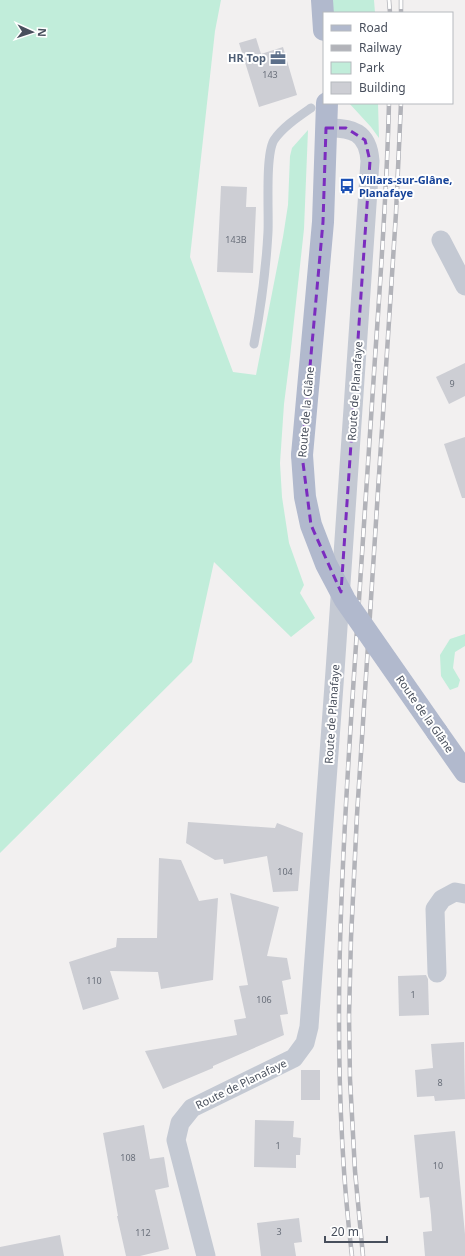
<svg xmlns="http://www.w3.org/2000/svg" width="465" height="1256" font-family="'Noto Sans',sans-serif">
  <rect width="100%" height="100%" fill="#f2f0f0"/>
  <!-- green -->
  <g fill="#c1edda">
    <path d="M0,0h221l-6,31 -25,226 43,115 23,3 27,-138 5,-32 2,-49 2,-8 16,-18 -4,99 -14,128 -6,47 -4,59 2,34 7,46 15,42 -4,8 15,25 -24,19 -77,-75 -22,100 -192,191z"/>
    <path d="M330,0h44l1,13h-43z"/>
    <path d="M349,103h29l1,35 -8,-11z"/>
    <path d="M465,634v12l-10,6 -2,16 7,12 -2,7 -8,3 -9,-14 -1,-21 10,-16z"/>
  </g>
  <!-- building -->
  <g fill="#cdced4">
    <path d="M256,38l5,16 22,-7 14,48 -38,12 -20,-64z"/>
    <path d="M221,186l26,1 -1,20h10l-3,66 -36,-1z"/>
    <path d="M465,363v33l-16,8 -13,-27z"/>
    <path d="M465,437v61h-3l-18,-54z"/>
    <path d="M188,822l87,6 2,-5 26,10 -5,58 -25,1 -6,-36 -43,8 -1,-5 -8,1 -29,-17z"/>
    <path d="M159,858l22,2 18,41 19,-3 -5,82 -52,9 -3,-17 -48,-1 9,28 -36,11 -14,-48 47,-15 1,-9h40z"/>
    <path d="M230,893l49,14 -12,49 20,2 4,21 -9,2 6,33 -8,1 4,20 -71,31v2l-50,21 -18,-38 92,-16 -3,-15 12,-2 -7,-32 9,-1z"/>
    <path d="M426,975l2,4 1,36 -30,1 -1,-40z"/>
    <path d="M464,1042l1,57 -30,2 -1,-5 -17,1 -2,-27 18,-2 -2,-24z"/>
    <rect x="301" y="1070" width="19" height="30"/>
    <path d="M255,1120l39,1 -1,16 8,1 -1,17h-4v13l-42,-1z"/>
    <path d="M144,1125l6,34 14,-2 5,30 -14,3 14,59 -29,7h-14l-9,-40h1l-15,-83z"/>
    <path d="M455,1131l10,103v22h-40l-2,-24 9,-1 -1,-16 -2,-18 -9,1 -6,-63z"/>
    <path d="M299,1218l3,24 -8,1 2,13h-35l-4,-33z"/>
    <path d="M60,1235l4,21h-64v-9z"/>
  </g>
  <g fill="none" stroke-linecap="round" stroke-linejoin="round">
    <!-- lane -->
    <path stroke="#c4c9d3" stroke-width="9" d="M254,344c7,-37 12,-75 14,-112 1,-20 -3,-77 6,-92 9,-13 24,-23 37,-32"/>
    <!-- street -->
    <g stroke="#c4c9d3" stroke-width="19">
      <path d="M441,240l24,46"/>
      <path d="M437,973l-2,-64 7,-10 13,-7 10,2"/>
      <path d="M206,1256l-30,-116 4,-17 12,-15 102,-50 11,-15 4,-16 26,-356 35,-510c-2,-29 -18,-34 -44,-33"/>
    </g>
    <!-- primary -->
    <g stroke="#b1b9cd" stroke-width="22">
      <path d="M322,0l2,30"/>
      <path d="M302,455l21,-233 4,-119"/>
      <path d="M437,732l28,40"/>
    </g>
    <defs>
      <g id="rail">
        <path d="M389,0l1,13"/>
        <path d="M401,0v13"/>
        <path d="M352,1256c-22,-183 -12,-367 0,-551 8,-115 15,-231 23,-347 6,-85 12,-170 14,-255"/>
        <path d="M363,1256l-8,-85 -5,-92 -1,-63 2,-78 6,-123 39,-602 5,-110"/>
      </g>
    </defs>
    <!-- rail casing -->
    <use href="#rail" stroke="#b2b3b9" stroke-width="4.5"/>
    <!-- rail -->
    <use href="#rail" stroke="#fff" stroke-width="3" stroke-dasharray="9" stroke-linecap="butt"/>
    <!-- primary-bridge -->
    <path stroke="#b1b9cd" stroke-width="22" d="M302,455l3,42 6,28 15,39 19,36 92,132"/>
  </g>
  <!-- marked area -->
  <path fill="none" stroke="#7b2cbf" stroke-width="3" stroke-dasharray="8 5" stroke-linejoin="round" d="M326,128h20l19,12 5,21 -29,431 -30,-67 -9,-70 21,-233z"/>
  <!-- icons -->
  <defs>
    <symbol id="office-bare" viewBox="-9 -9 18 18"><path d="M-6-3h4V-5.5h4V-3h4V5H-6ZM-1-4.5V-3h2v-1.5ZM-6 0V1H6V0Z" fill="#5c6f8a" stroke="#fff" stroke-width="2.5" paint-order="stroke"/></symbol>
    <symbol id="bus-bare" viewBox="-9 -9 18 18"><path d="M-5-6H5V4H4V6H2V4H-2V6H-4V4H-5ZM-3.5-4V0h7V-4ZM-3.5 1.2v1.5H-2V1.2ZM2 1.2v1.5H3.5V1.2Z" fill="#1a4fb4" stroke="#fff" stroke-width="2.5" paint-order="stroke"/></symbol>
  </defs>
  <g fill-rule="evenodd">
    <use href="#office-bare" x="267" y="47" width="22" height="22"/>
    <use href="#bus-bare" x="336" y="175" width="22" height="22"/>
  </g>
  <g text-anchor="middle" stroke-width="4" stroke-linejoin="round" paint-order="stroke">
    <!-- number labels -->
    <g font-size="9" fill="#696f7a">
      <text x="270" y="78">143</text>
      <text x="236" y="243">143B</text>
      <text x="452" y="387">9</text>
      <text x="285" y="875">104</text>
      <text x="94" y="984">110</text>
      <text x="413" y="998">1</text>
      <text x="264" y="1003">106</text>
      <text x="440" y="1086">8</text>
      <text x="278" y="1149">1</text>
      <text x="128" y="1161">108</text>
      <text x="438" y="1169">10</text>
      <text x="279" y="1235">3</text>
      <text x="143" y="1236">112</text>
    </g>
    <!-- service labels -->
    <g font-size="11" font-weight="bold" fill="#4e5e75" stroke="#fff" text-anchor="end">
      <text x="266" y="62">HR Top</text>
    </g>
    <!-- transit labels -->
    <g font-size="11" font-weight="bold" fill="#164399" stroke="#fff" text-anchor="start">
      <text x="359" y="184">Villars-sur-Glâne,<tspan x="359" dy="13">Planafaye</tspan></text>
    </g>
    <!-- street labels -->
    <g font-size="11" fill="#484f5c" stroke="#fff">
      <text transform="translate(355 391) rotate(-86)" y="4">Route de Planafaye</text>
      <text transform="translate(306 412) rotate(-85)" y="4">Route de la Glâne</text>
      <text transform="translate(332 714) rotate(-86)" y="4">Route de Planafaye</text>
      <text transform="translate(425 714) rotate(55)" y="4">Route de la Glâne</text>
      <text transform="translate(241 1084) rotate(-26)" y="4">Route de Planafaye</text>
    </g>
  </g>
  <!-- legend -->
  <rect x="323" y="12" width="130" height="92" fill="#ffffff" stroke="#b6b9be"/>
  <rect x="331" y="25" width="20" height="6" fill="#b1b9cd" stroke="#b6b9be"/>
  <text x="359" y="32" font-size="12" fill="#484f5c">Road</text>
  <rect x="331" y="45" width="20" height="6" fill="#b2b3b9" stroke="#b6b9be"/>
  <text x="359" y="52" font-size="12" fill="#484f5c">Railway</text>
  <rect x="331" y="62" width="20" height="12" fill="#c1edda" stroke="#b6b9be"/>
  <text x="359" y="72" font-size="12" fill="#484f5c">Park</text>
  <rect x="331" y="82" width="20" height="12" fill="#cdced4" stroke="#b6b9be"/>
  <text x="359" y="92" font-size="12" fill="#484f5c">Building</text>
  <!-- north arrow -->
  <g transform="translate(32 32) rotate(93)" stroke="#ffffff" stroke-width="3" paint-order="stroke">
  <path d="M0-3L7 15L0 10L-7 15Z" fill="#484f5c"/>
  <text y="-6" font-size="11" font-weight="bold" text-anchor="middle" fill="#484f5c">N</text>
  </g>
  <!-- scale -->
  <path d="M325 1236v6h62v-6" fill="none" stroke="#484f5c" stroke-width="2"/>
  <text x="331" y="1236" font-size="12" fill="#484f5c" stroke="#ffffff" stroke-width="3" paint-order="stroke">20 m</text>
</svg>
